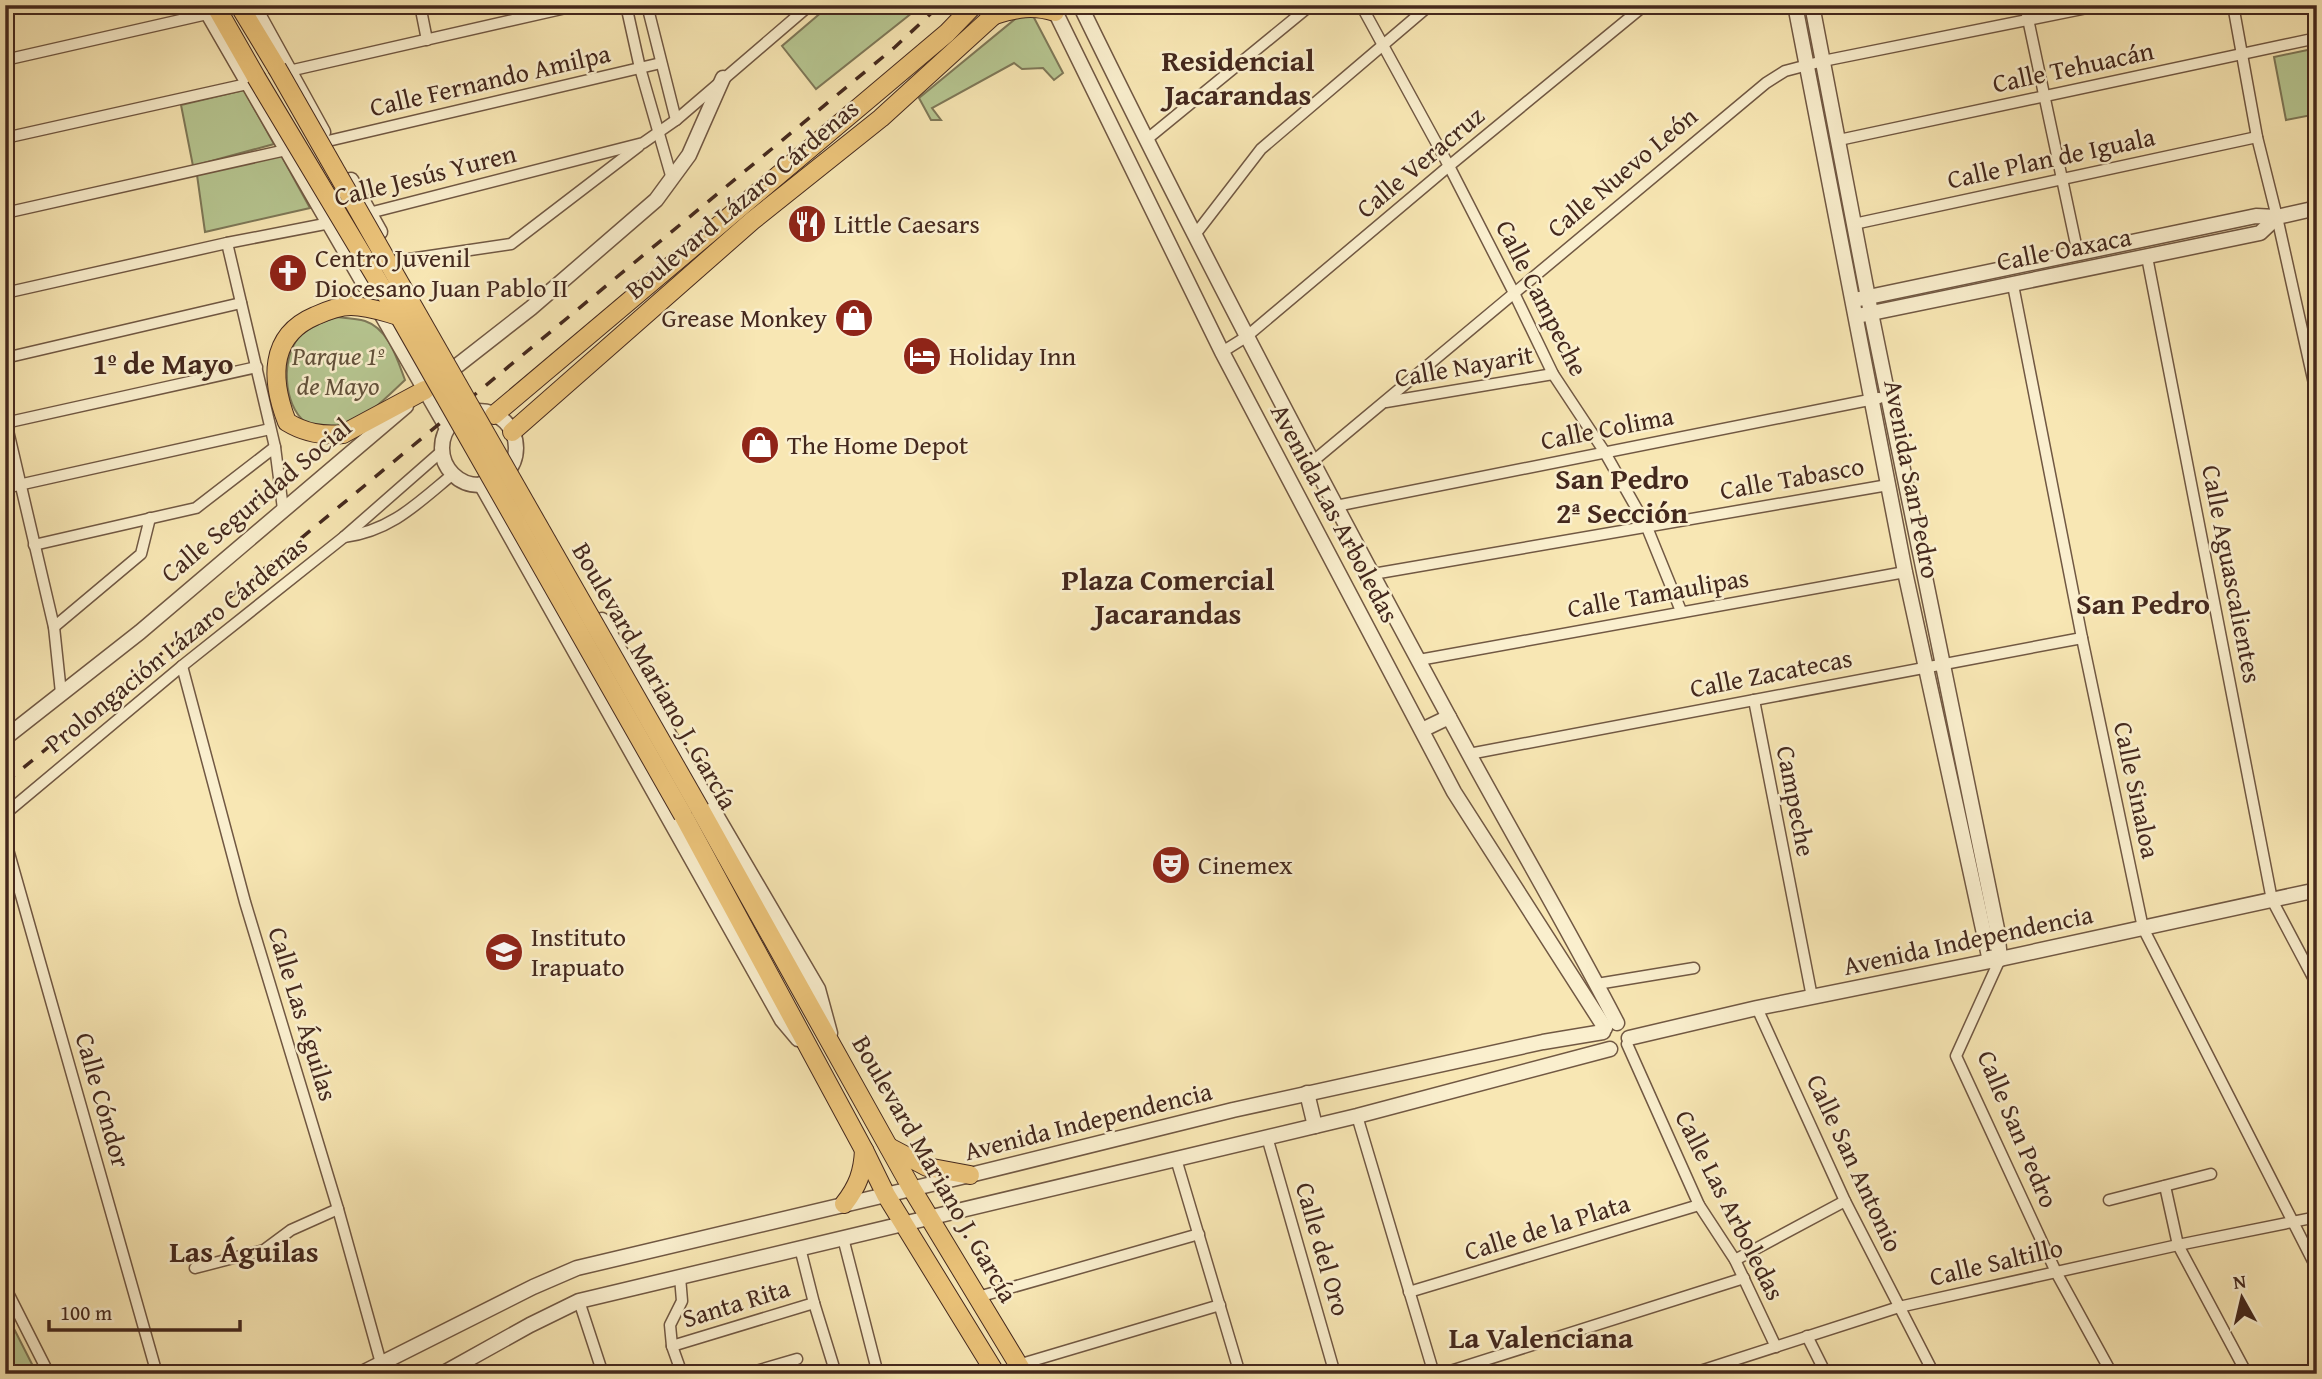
<svg xmlns="http://www.w3.org/2000/svg" width="2322" height="1379" font-family="'Gentium Book Plus',serif">
  <rect width="100%" height="100%" fill="#f8e7b4"/>
  <filter id="stains"><feTurbulence type="fractalNoise" baseFrequency=".00286" numOctaves="4"/><feColorMatrix values="0 0 0 0 .2 0 0 0 0 .09 0 0 0 0 .02 0 0 0 .5 -.17"/></filter>
  <radialGradient id="worn" r=".72"><stop offset=".6" stop-color="#630" stop-opacity="0"/><stop offset="1" stop-color="#630" stop-opacity=".3"/></radialGradient>
  <!-- green -->
  <g fill="#b7c792" stroke="#7e7858" stroke-width="2">
    <path d="M830,5h92l-106,84 -34,-43z"/>
    <path d="M1031,12l32,61 -9,7 -11,-12 -21,1 -8,-6 -82,45 9,12h-10l-12,-22 101,-83z"/>
    <path d="M2317,48v66l-31,6 -12,-63z"/>
    <path d="M244,90l30,54 -81,22 -12,-61z"/>
    <path d="M281,155l29,53 -105,24 -8,-57z"/>
    <path d="M336,317c9,1 20,1 29,4 24,8 32,38 40,59 -16,15 -47,47 -69,49 -5,1 -11,-2 -16,-3 -4,-1 -12,-2 -15,-4 -22,-18 -24,-64 -6,-85 9,-10 24,-15 37,-20z"/>
    <path d="M5,1311l32,63h-32z"/>
  </g>
  <g fill="none" stroke-linecap="round" stroke-linejoin="round">
    <defs>
      <g id="minor">
        <path d="M420,5l7,35"/>
        <path d="M626,5l14,63 32,111"/>
        <path d="M647,5l29,115"/>
        <path d="M1361,5l88,161 64,125 40,83 51,77 42,74 35,86"/>
        <path d="M2025,5l53,249"/>
        <path d="M2233,5l24,132 20,80 40,180"/>
        <path d="M5,60l202,-46"/>
        <path d="M289,71l290,-66"/>
        <path d="M5,138l242,-54"/>
        <path d="M1146,140l165,-135"/>
        <path d="M1839,140l478,-102"/>
        <path d="M328,141l333,-78"/>
        <path d="M5,213l281,-63"/>
        <path d="M1854,224l403,-87"/>
        <path d="M1194,236l67,-87 169,-144"/>
        <path d="M227,243l48,204 8,62"/>
        <path d="M2147,257l125,643 45,85"/>
        <path d="M396,261l115,-17 128,-98"/>
        <path d="M2013,285l69,353 61,290 174,341"/>
        <path d="M5,293l222,-50 103,-20 313,-80 33,-23 134,-115"/>
        <path d="M1222,352l24,-15 203,-171 196,-161"/>
        <path d="M5,358l236,-55"/>
        <path d="M1386,402l167,-28"/>
        <path d="M5,418l49,209 7,66"/>
        <path d="M5,423l252,-56"/>
        <path d="M1312,462l454,-379 19,-12 38,-10 279,-56"/>
        <path d="M5,488l265,-59"/>
        <path d="M1336,506l543,-108"/>
        <path d="M344,537c47,-6 74,-34 109,-63"/>
        <path d="M34,545l162,-37 79,-61"/>
        <path d="M1373,574l515,-89"/>
        <path d="M54,627l87,-73 9,-36"/>
        <path d="M1419,660l486,-88"/>
        <path d="M182,666l63,236 93,307 46,165"/>
        <path d="M1754,700l58,297"/>
        <path d="M1469,754l613,-116"/>
        <path d="M5,814l177,-148 162,-129 98,-86"/>
        <path d="M5,839l152,535"/>
        <path d="M2000,959l-44,97 100,216 56,102"/>
        <path d="M1597,984l97,-16"/>
        <path d="M1757,1008l88,193 89,173"/>
        <path d="M1627,1044l72,161 36,55 41,87"/>
        <path d="M1357,1116l77,258"/>
        <path d="M1267,1137l68,237"/>
        <path d="M1176,1159l64,215"/>
        <path d="M2165,1186l13,59 69,129"/>
        <path d="M2109,1200l102,-26"/>
        <path d="M843,1238l35,136"/>
        <path d="M800,1248l14,55 22,71"/>
        <path d="M1735,1260l110,-59"/>
        <path d="M195,1268l69,-18 27,-20 47,-21"/>
        <path d="M680,1277l2,24 -12,24 2,21 10,28"/>
        <path d="M5,1287l44,87"/>
        <path d="M1409,1292l290,-87"/>
        <path d="M978,1297l221,-63"/>
        <path d="M579,1301l24,73"/>
        <path d="M1807,1336l19,38"/>
        <path d="M672,1346l142,-43"/>
        <path d="M1018,1365l202,-60"/>
        <path d="M746,1374l51,-15"/>
        <path d="M980,1374l14,-4"/>
        <path d="M1441,1374l303,-96"/>
        <path d="M1691,1374l208,-67 279,-62 139,-28"/>
      </g>
      <g id="tertiary">
        <path d="M203,5l244,423"/>
        <path d="M253,5l70,127"/>
        <path d="M1052,5l170,347 232,440 151,236"/>
        <path d="M1080,5c123,253 255,502 389,749 49,90 101,178 148,269"/>
        <path d="M1795,5l110,567 85,389"/>
        <path d="M1812,5l59,308 126,616 3,30"/>
        <path d="M351,180l29,52"/>
        <path d="M1859,299l397,-83 21,1 40,-9"/>
        <path d="M1862,315l398,-82 17,-16"/>
        <path d="M444,376l87,-68 125,-108 33,-45 34,-77"/>
        <circle cx="479" cy="448" r="37"/>
        <path d="M481,484l301,536 16,19"/>
        <path d="M602,620l216,369 12,44"/>
        <path d="M1422,730l27,-13"/>
        <path d="M5,738l135,-106 266,-226"/>
        <path d="M1629,1038l128,-30 243,-49 317,-69"/>
        <path d="M1307,1093l8,33"/>
        <path d="M360,1374l173,-87 44,-19 393,-93 263,-65 310,-68 60,-10"/>
        <path d="M442,1374l88,-49 49,-24 778,-185 253,-67"/>
      </g>
      <g id="primary">
        <path d="M215,5l41,72"/>
        <path d="M239,5l38,63"/>
        <path d="M995,15c22,-7 38,-10 60,-3"/>
        <path d="M494,415l453,-382 27,-28"/>
        <path d="M512,432l240,-211 129,-103 124,-113"/>
        <path d="M343,434l82,-44"/>
        <path d="M700,809l212,380 112,185"/>
        <path d="M683,815l181,335 22,45 110,179"/>
        <path d="M889,1147l38,20 43,8"/>
        <path d="M844,1204c14,-18 19,-32 20,-54"/>
      </g>
    </defs>
    <!-- minor casing -->
    <use href="#minor" stroke="#715843" stroke-width="13"/>
    <!-- tertiary casing -->
    <use href="#tertiary" stroke="#715843" stroke-width="17"/>
    <!-- primary casing -->
    <use href="#primary" stroke="#44281d" stroke-width="20"/>
    <!-- minor -->
    <use href="#minor" stroke="#faefce" stroke-width="10"/>
    <!-- tertiary -->
    <use href="#tertiary" stroke="#faefce" stroke-width="14"/>
    <!-- primary -->
    <use href="#primary" stroke="#ecc47a" stroke-width="18"/>
    <!-- rail -->
    <path stroke="#44281d" stroke-width="3.5" stroke-dasharray="12 12" stroke-linecap="butt" d="M5,783l890,-736 45,-42"/>
    <defs>
      <g id="primary-bridge">
        <path d="M277,68l423,741"/>
        <path d="M256,77l143,239 284,499"/>
        <path d="M343,434c-21,2 -38,-1 -56,-12 -16,-41 -19,-86 28,-106 11,-5 24,-10 36,-10 17,0 33,6 48,10"/>
      </g>
    </defs>
    <!-- primary-bridge casing -->
    <use href="#primary-bridge" stroke="#44281d" stroke-width="20" stroke-linecap="butt"/>
    <!-- primary-bridge -->
    <use href="#primary-bridge" stroke="#ecc47a" stroke-width="18"/>
  </g>
  <!-- icons -->
  <defs>
    <symbol id="restaurant-disc" viewBox="-11 -11 22 22"><circle r="9.5" fill="#8f2418" stroke="#faefce"/><path d="M-5-6h1v4h1v-4h1v4h1v-4h1v5L-1.5 .5V6h-2V.5L-5-1ZM5-6V6H3V1.5H1.5Q1.5-4 5-6Z" fill="#fff"/></symbol>
    <symbol id="church-disc" viewBox="-11 -11 22 22"><circle r="9.5" fill="#8f2418" stroke="#faefce"/><path d="M-1.2-6h2.4v3.5h3.3v2.4h-3.3V6h-2.4V-.1h-3.3v-2.4h3.3Z" fill="#fff"/></symbol>
    <symbol id="shop-disc" viewBox="-11 -11 22 22"><circle r="9.5" fill="#8f2418" stroke="#faefce"/><path d="M-5-2.5h2.3a2.7 3.5 0 0 1 5.4 0H5L5.5 6h-11ZM-1.5-2.5h3a1.5 2.3 0 0 0-3 0Z" fill="#fff"/></symbol>
    <symbol id="hotel-disc" viewBox="-11 -11 22 22"><circle r="9.5" fill="#8f2418" stroke="#faefce"/><path d="M-6-4.5h1.5V1H6V5H4.5V3h-9V5H-6ZM-4 0a1.8 1.8 0 1 1 3.6 0ZM.5 0V-2.5h3Q6-2.5 6 0Z" fill="#fff"/></symbol>
    <symbol id="theatre-disc" viewBox="-11 -11 22 22"><circle r="9.5" fill="#8f2418" stroke="#faefce"/><path d="M-5-5.5Q0-4 5-5.5V0Q5 5 0 6Q-5 5-5 0ZM-3.3-2.5H-1v1.5H-3.3ZM1-2.5H3.3v1.5H1ZM-2.8 1Q0 5.5 2.8 1Z" fill="#fff"/></symbol>
    <symbol id="school-disc" viewBox="-11 -11 22 22"><circle r="9.5" fill="#8f2418" stroke="#faefce"/><path d="M0-5L7-2L0 1L-7-2ZM-4 1L0 2.5L4 1V4Q0 6-4 4Z" fill="#fff"/></symbol>
  </defs>
  <g fill-rule="evenodd">
    <use href="#restaurant-disc" x="785" y="202" width="44" height="44"/>
    <use href="#church-disc" x="266" y="251" width="44" height="44"/>
    <use href="#shop-disc" x="832" y="296" width="44" height="44"/>
    <use href="#hotel-disc" x="900" y="334" width="44" height="44"/>
    <use href="#shop-disc" x="738" y="423" width="44" height="44"/>
    <use href="#theatre-disc" x="1149" y="843" width="44" height="44"/>
    <use href="#school-disc" x="482" y="930" width="44" height="44"/>
  </g>
  <g text-anchor="middle" stroke-width="5" stroke-linejoin="round" paint-order="stroke">
    <!-- street labels -->
    <g font-size="26" fill="#44281d" stroke="#faefce">
      <text transform="translate(2073 67) rotate(-12)" y="9">Calle Tehuacán</text>
      <text transform="translate(490 80) rotate(-13)" y="9">Calle Fernando Amilpa</text>
      <text transform="translate(2051 158) rotate(-12)" y="9">Calle Plan de Iguala</text>
      <text transform="translate(1420 162) rotate(-40)" y="9">Calle Veracruz</text>
      <text transform="translate(1622 172) rotate(-40)" y="9">Calle Nuevo León</text>
      <text transform="translate(425 175) rotate(-14)" y="9">Calle Jesús Yuren</text>
      <text transform="translate(742 199) rotate(-40)" y="9">Boulevard Lázaro Cárdenas</text>
      <text transform="translate(2064 249) rotate(-11)" y="9">Calle Oaxaca</text>
      <text transform="translate(1542 298) rotate(63)" y="9">Calle Campeche</text>
      <text transform="translate(1464 366) rotate(-10)" y="9">Calle Nayarit</text>
      <text transform="translate(1607 428) rotate(-11)" y="9">Calle Colima</text>
      <text transform="translate(1792 478) rotate(-10)" y="9">Calle Tabasco</text>
      <text transform="translate(1912 479) rotate(79)" y="9">Avenida San Pedro</text>
      <text transform="translate(256 500) rotate(-40)" y="9">Calle Seguridad Social</text>
      <text transform="translate(1335 513) rotate(62)" y="9">Avenida Las Arboledas</text>
      <text transform="translate(2232 574) rotate(79)" y="9">Calle Aguascalientes</text>
      <text transform="translate(1658 593) rotate(-10)" y="9">Calle Tamaulipas</text>
      <text transform="translate(176 644) rotate(-39)" y="9">Prolongación Lázaro Cárdenas</text>
      <text transform="translate(1771 673) rotate(-11)" y="9">Calle Zacatecas</text>
      <text transform="translate(655 676) rotate(60)" y="9">Boulevard Mariano J. García</text>
      <text transform="translate(2137 790) rotate(78)" y="9">Calle Sinaloa</text>
      <text transform="translate(1796 801) rotate(79)" y="9">Campeche</text>
      <text transform="translate(1968 940) rotate(-12)" y="9">Avenida Independencia</text>
      <text transform="translate(303 1014) rotate(73)" y="9">Calle Las Águilas</text>
      <text transform="translate(103 1100) rotate(74)" y="9">Calle Cóndor</text>
      <text transform="translate(1088 1121) rotate(-14)" y="9">Avenida Independencia</text>
      <text transform="translate(2018 1129) rotate(67)" y="9">Calle San Pedro</text>
      <text transform="translate(1855 1163) rotate(65)" y="9">Calle San Antonio</text>
      <text transform="translate(935 1169) rotate(60)" y="9">Boulevard Mariano J. García</text>
      <text transform="translate(1730 1205) rotate(63)" y="9">Calle Las Arboledas</text>
      <text transform="translate(1547 1227) rotate(-17)" y="9">Calle de la Plata</text>
      <text transform="translate(1323 1249) rotate(74)" y="9">Calle del Oro</text>
      <text transform="translate(1996 1262) rotate(-13)" y="9">Calle Saltillo</text>
      <text transform="translate(736 1303) rotate(-17)" y="9">Santa Rita</text>
    </g>
    <!-- poi labels -->
    <g font-size="26" fill="#44281d" stroke="#faefce" text-anchor="start">
      <text x="834" y="233">Little Caesars</text>
      <text x="315" y="267">Centro Juvenil<tspan x="315" dy="30">Diocesano Juan Pablo II</tspan></text>
      <text x="827" y="327" text-anchor="end">Grease Monkey</text>
      <text x="949" y="365">Holiday Inn</text>
      <text x="787" y="454">The Home Depot</text>
      <text x="1198" y="874">Cinemex</text>
      <text x="531" y="946">Instituto<tspan x="531" dy="30">Irapuato</tspan></text>
    </g>
    <!-- park labels -->
    <g font-size="26" font-style="italic" fill="#61503a" stroke="#faefce">
      <text x="338" y="365">Parque 1º<tspan x="338" dy="30">de Mayo</tspan></text>
    </g>
    <!-- quarter labels -->
    <g font-size="30" font-weight="bold" fill="#44281d" stroke="#faefce">
      <text x="1238" y="71">Residencial<tspan x="1238" dy="34">Jacarandas</tspan></text>
      <text x="163" y="374">1º de Mayo</text>
      <text x="1622" y="489">San Pedro<tspan x="1622" dy="34">2ª Sección</tspan></text>
      <text x="1168" y="590">Plaza Comercial<tspan x="1168" dy="34">Jacarandas</tspan></text>
      <text x="2143" y="614">San Pedro</text>
      <text x="244" y="1262">Las Águilas</text>
      <text x="1541" y="1348">La Valenciana</text>
    </g>
  </g>
  <!-- margin -->
  <rect width="2322" height="1379" fill="none" stroke="#f8e7b4" stroke-width="28"/>
  <rect x="7" y="7" width="2308" height="1365" fill="none" stroke="#44281d" stroke-width="3.5"/>
  <rect x="14" y="14" width="2294" height="1351" fill="none" stroke="#44281d" stroke-width="2"/>
  <!-- north arrow -->
  <g transform="translate(2242 1298) rotate(352)" stroke="#faefce" stroke-width="5" paint-order="stroke">
  <path d="M0-5L12 26L0 18L-12 26Z" fill="#44281d"/>
  <text y="-10" font-size="19" font-weight="bold" text-anchor="middle" fill="#44281d">N</text>
  </g>
  <!-- scale -->
  <path d="M49 1320v10h191v-10" fill="none" stroke="#44281d" stroke-width="3.5"/>
  <text x="60" y="1320" font-size="21" fill="#44281d" stroke="#faefce" stroke-width="5" paint-order="stroke">100 m</text>
  <rect width="100%" height="100%" filter="url(#stains)"/>
  <rect width="100%" height="100%" fill="url(#worn)"/>
</svg>
